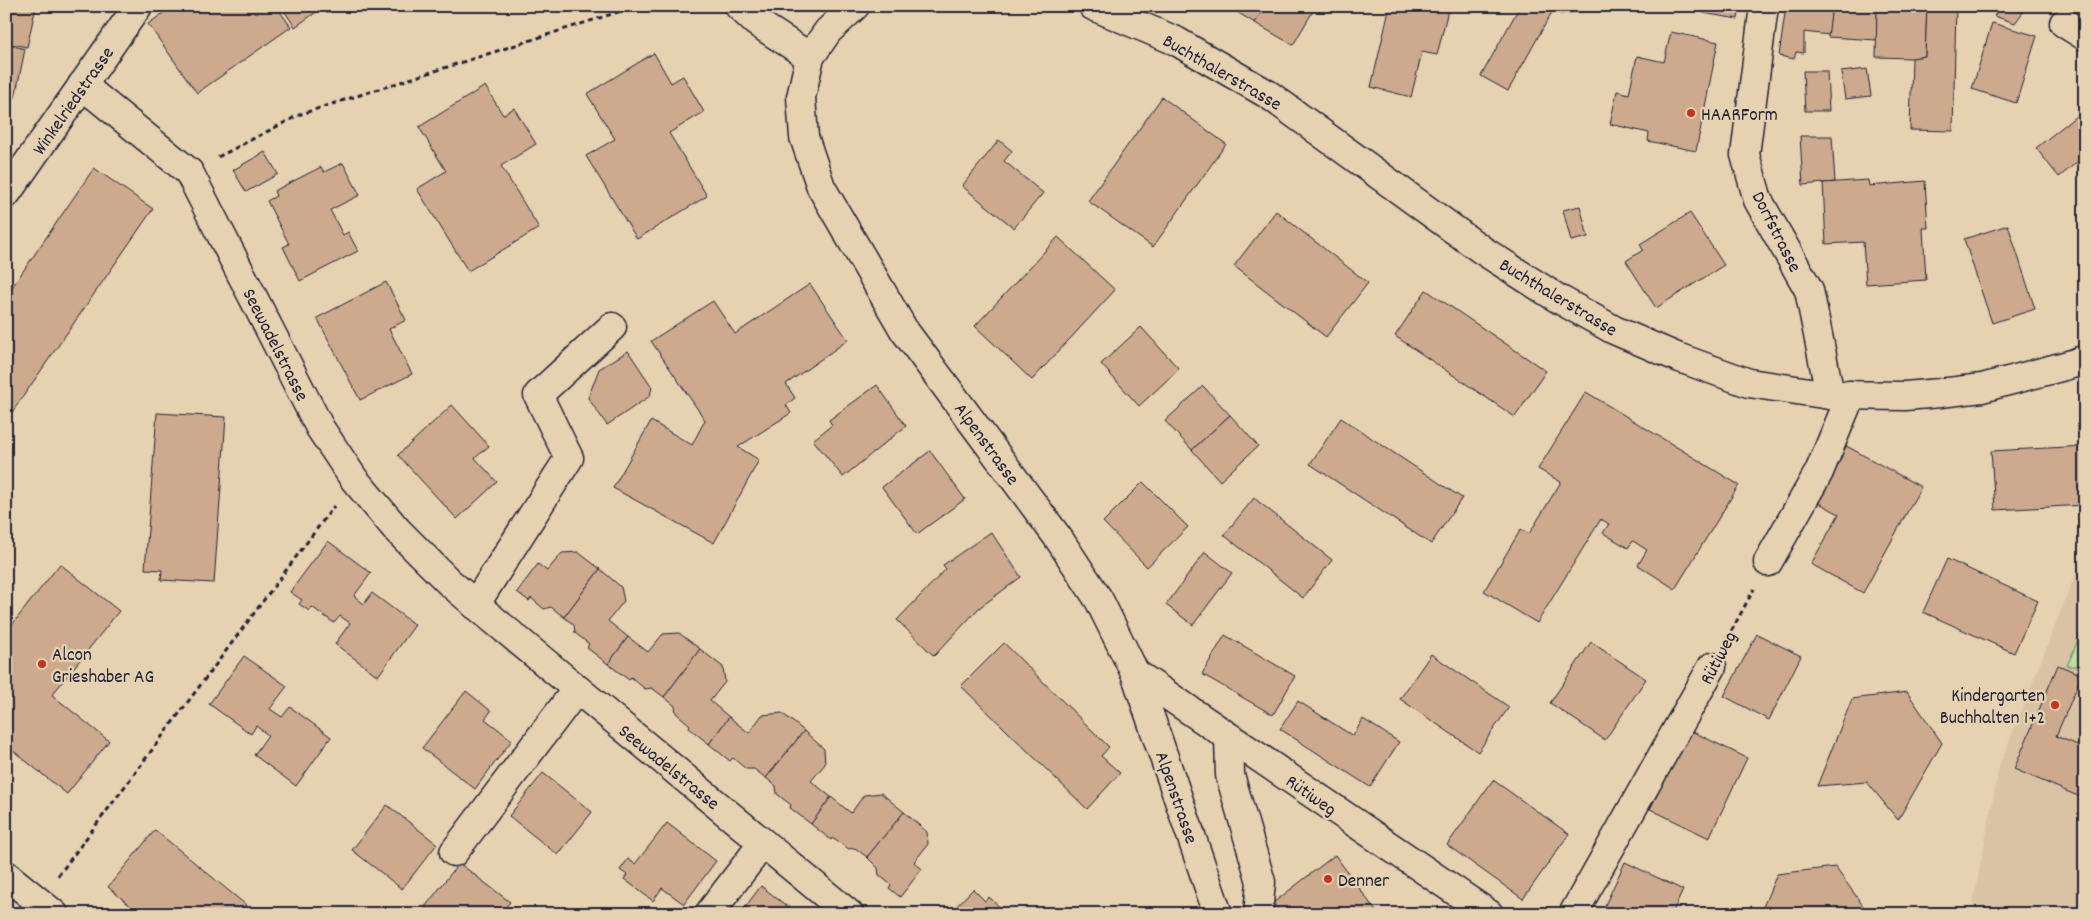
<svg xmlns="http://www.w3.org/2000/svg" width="2091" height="920" font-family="Dekko,sans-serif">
  <rect width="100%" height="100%" fill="#e6d2b0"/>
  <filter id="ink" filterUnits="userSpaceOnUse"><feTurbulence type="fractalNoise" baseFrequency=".02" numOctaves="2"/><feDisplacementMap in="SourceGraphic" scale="10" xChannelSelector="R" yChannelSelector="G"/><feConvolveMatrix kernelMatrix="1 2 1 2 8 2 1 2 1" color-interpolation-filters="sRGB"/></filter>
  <g filter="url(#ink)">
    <!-- built -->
    <path fill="#dac3a4" d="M2083,555h2v359h-114l28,-147z"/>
    <!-- green -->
    <path fill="#b7e19d" stroke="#6c826c" d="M2085,623v43h-18z"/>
    <!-- building -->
    <g fill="#cdaa8e" stroke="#22223b">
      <path d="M6,6h30l-9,41 -21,-4z"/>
      <path d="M173,6h103l15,21 -94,66 -49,-69z"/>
      <path d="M281,6h44l-30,21z"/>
      <path d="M1227,6h38l-10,17z"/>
      <path d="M1265,6h51l-23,39 -38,-22z"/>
      <path d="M1390,6h59l-12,49 -15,-3 -11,45 -40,-10z"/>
      <path d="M1520,6h22l10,6 -44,79 -27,-15z"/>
      <path d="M1558,6h75l-73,8z"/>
      <path d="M1704,6h36l-2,13 -35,-6z"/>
      <path d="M1786,6h46l-3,29 -25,-3v21l-8,-1 -2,7 -15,-3z"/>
      <path d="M1832,6h45v34l-49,-3z"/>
      <path d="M1877,6h50l-2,50 -13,2 -36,-1z"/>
      <path d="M1927,6h29l-3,125 -43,-1 2,-72 13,-2z"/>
      <path d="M2001,6h13l9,6 -8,11 -21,-7z"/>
      <path d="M1992,23l45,13 -21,67 -44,-14z"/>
      <path d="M1671,32l47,10 -22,109 -48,-10 1,-8 -39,-9 7,-33 12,3 8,-38 27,6z"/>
      <path d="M6,44l19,5 -10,49 -9,-2z"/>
      <path d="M654,53l17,30 12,-7 21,36 -35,21 38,63 -70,43 -51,-83 29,-17 -28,-45z"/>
      <path d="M1867,69l4,27 -26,3 -4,-27z"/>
      <path d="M1803,71h24l2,40h-24z"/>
      <path d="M485,86l18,29 11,-7 22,36 -35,22 38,62 -71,43 -51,-82 29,-18 -27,-44z"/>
      <path d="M1162,97l64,47 -73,103 -65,-46z"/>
      <path d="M2085,109v47l-26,21 -23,-29z"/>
      <path d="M1800,136h32l3,46 -32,3z"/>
      <path d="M999,140l13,11 -8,10 39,32 -29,35 -52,-42z"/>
      <path d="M265,152l13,22 -32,18 -13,-22z"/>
      <path d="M343,163l17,32 -30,15 13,25 5,-3 10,19 -58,30 -17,-34 6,-3 -22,-43 9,-5 -2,-5 47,-24 3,5z"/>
      <path d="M94,168l59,41 -147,212v-125z"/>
      <path d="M1868,180l1,6 56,-5 3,47h-5l3,52 -60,4 -3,-42 -37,2 -3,-61z"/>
      <path d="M1580,206l8,31 -17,4 -8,-31z"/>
      <path d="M1276,211l92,72 -42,54 -92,-71z"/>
      <path d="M1690,213l34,52 -68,43 -30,-47 17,-11 -3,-6z"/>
      <path d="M2008,225l27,84 -43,14 -28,-84z"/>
      <path d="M1058,237l57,53 -83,90 -57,-54z"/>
      <path d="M386,282l20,38 -17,9 23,45 -52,26 -43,-82z"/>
      <path d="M810,284l38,56 -62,44 9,14 -9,7 5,8 -53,34 21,13 -45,83 -101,-55 38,-67 41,24 13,-25 -54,-79 62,-40 22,33z"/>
      <path d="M1426,290l120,81 -31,46 -120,-81z"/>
      <path d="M1141,327l38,42 -40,37 -38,-42z"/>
      <path d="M628,351l24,36 -2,9 -43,29 -19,-27 11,-29z"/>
      <path d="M877,385l29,41 -63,51 -30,-37 19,-15 -3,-5z"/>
      <path d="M1203,386l27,29 -38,35 -27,-29z"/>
      <path d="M1586,392l153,93 -64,104 -37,-24 9,-15 -14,-9 -5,7 -25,-15 6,-9 -8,-5 -64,104 -53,-32 37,-62 8,5 32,-52 -23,-13z"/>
      <path d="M452,405l37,41 -14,12 22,24 -40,37 -59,-64z"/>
      <path d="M157,413l69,4 -12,166 -53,-3 1,-10 -17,-1z"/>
      <path d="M1230,415l28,31 -38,35 -28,-31z"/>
      <path d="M1341,418l121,80 -31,46 -121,-80z"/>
      <path d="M1841,443l80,44 -58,106 -52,-29 28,-50 -29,-16z"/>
      <path d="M2085,446v59l-90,5 -4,-59z"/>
      <path d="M930,451l35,48 -48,35 -35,-47z"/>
      <path d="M1143,482l45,45 -41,40 -44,-45z"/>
      <path d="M1254,498l78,62 -29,38 -79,-63z"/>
      <path d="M991,532l30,45 -42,31 -45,48 -37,-36 49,-51 -3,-4z"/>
      <path d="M328,541l43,32 -17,23 10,8 8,-11 43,32 -37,51 -43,-32 15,-21 -10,-7 -6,7 -22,-16 -3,4 -10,-7 3,-4 -12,-8z"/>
      <path d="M578,552l22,17 -36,48 -13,-10 -7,2 -13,-11 -2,3 -12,-9 21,-28 9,7 15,-18z"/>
      <path d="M1205,552l27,21 -39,52 -27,-20z"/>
      <path d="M1947,559l91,42 -24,52 -91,-41z"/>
      <path d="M60,564l59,47 -67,84 57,46 -42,53 -61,-49v-113z"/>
      <path d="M600,569l21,18 3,14 -16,20 20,16 -20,27 -21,-16 2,-4 -14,-11 -1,-8 -10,-8z"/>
      <path d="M679,633l21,16 -36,48 -12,-9 -7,1 -14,-12 -2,3 -21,-16 20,-27 20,15 15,-18z"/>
      <path d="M1757,634l44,22 -32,64 -45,-24z"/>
      <path d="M1225,635l70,41 -22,39 -71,-41z"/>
      <path d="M1591,642l55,37 -41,61 -55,-37z"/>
      <path d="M1004,643l105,104 -8,9 19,17 -33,36 -126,-123z"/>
      <path d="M700,649l23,18 2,15 -15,19 19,16 -20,27 -20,-16 1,-3 -14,-12 -1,-7 -11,-9z"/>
      <path d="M1431,654l78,53 -31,45 -78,-53z"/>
      <path d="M244,656l43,30 -17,23 12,8 8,-10 41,30 -35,49 -42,-31 14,-20 -12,-9 -5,8 -42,-30z"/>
      <path d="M2058,665l24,10 -26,61 29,12v51l-71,-30z"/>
      <path d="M466,691l25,20 -6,8 27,21 -37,49 -53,-41z"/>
      <path d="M1907,692l35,51 -44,77 -31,-38 -50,4 35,-87z"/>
      <path d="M1298,701l55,35 10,-17 36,23 -29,45 -90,-58z"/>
      <path d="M782,713l22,18 -38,47 -12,-9h-8l-13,-11 -3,3 -21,-17 20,-27 20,16 13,-18z"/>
      <path d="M1689,730l58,28 -38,80 -59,-29z"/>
      <path d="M804,731l20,18 1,15 -14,17 20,16 -20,27 -21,-16 1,-3 -14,-11 -1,-8 -10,-8z"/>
      <path d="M543,773l49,39 -34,43 -49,-39z"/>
      <path d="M1493,780l76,54 -46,65 -76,-54z"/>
      <path d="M881,793l23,19 -37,45 -12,-9 -6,1 -17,-11 -1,2 -20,-16 20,-27 20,16 13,-18z"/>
      <path d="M387,805l50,39 -35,45 -50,-39z"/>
      <path d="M904,812l23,20 1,12 -14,18 8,7 -22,28 -11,-9 2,-3 -12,-10 -1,-7 -11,-11z"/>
      <path d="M667,823l49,38 -32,43 -22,-16 -9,13 -29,-22 3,-4 -7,-5 8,-11 7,5z"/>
      <path d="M155,830l91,75 -7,9h-99l-32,-27z"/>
      <path d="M1335,855l43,59h-97l-8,-11z"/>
      <path d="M1625,862l58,28 -11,24h-71z"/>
      <path d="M459,863l51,39 -10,12h-66l-9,-7z"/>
      <path d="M1835,867l34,47h-109l17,-40z"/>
      <path d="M761,886l36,28h-57z"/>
      <path d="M973,889l12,12 4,-4 18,17h-58z"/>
      <path d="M556,907l11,7h-15z"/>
    </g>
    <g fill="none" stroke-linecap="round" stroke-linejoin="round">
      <defs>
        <g id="minor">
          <path d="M739,6l17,16 54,35"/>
          <path d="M855,6l-27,25 -18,26 -9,40 3,40 17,50 83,143 155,209 40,61 36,73 83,241"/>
          <path d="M1093,6l83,35 93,54 213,155 75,48 57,32 63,27 72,26 81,12 75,1 35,-3 42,-5 90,-24 13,-5"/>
          <path d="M1764,6l-19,149 13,45 51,90 21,105"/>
          <path d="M2064,23l21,13"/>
          <path d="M82,85l107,87 131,256 34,51 44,52 51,51 40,34 360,298"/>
          <path d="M6,194l132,-188"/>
          <path d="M1768,562l51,-90 32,-77"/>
          <path d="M475,605l94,-147 -31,-63 74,-68"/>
          <path d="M1135,673l354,241"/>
          <path d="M1229,737l1,38 31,107 -3,32"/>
          <path d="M454,852l123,-163"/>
          <path d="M6,875l48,39"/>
          <path d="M709,914l54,-71"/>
          <path d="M1573,914l139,-247"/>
        </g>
      </defs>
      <!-- minor casing -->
      <use href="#minor" stroke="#22223b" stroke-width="31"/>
      <!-- path -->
      <g stroke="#22223b" stroke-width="3" stroke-dasharray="5 4" stroke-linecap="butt">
        <path d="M218,157l83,-43 336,-108"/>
        <path d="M1727,639l27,-50"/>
        <path d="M58,876l276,-370"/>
      </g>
      <!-- minor -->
      <use href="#minor" stroke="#e6d2b0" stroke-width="28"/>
    </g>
  </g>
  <!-- markers -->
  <g fill="#c8321e" stroke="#e6d2b0" stroke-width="2">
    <circle cx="1691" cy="113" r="5"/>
    <circle cx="42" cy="664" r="5"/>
    <circle cx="2055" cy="705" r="5"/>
    <circle cx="1328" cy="879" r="5"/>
  </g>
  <g text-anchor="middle" stroke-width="4.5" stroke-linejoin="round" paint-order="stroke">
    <!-- street labels -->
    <g font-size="19" fill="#22223b" stroke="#e6d2b0">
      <text transform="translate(1223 71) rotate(30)" y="7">Buchthalerstrasse</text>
      <text transform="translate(72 100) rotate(-55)" y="7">Winkelriedstrasse</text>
      <text transform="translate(1778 231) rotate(63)" y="7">Dorfstrasse</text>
      <text transform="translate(1559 296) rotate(31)" y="7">Buchthalerstrasse</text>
      <text transform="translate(277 344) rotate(63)" y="7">Seewadelstrasse</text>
      <text transform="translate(988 443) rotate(54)" y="7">Alpenstrasse</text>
      <text transform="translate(1717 657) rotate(-62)" y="7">Rütiweg</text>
      <text transform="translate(670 766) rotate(39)" y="7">Seewadelstrasse</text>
      <text transform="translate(1312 794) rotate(35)" y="7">Rütiweg</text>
      <text transform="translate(1178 797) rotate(71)" y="7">Alpenstrasse</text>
    </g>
    <!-- poi labels -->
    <g font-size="19" fill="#22223b" stroke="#e6d2b0" text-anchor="start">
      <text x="1701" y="120">HAARForm</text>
      <text x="52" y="660">Alcon<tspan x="52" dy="22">Grieshaber AG</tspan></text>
      <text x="2045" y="701" text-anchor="end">Kindergarten<tspan x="2045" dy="22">Buchhalten 1+2</tspan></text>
      <text x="1338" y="886">Denner</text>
    </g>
  </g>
  <!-- margin -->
  <rect width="2091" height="920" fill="none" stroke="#e6d2b0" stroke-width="25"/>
  <rect x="12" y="12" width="2066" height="895" fill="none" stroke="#22223b" stroke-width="2" filter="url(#ink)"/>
</svg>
